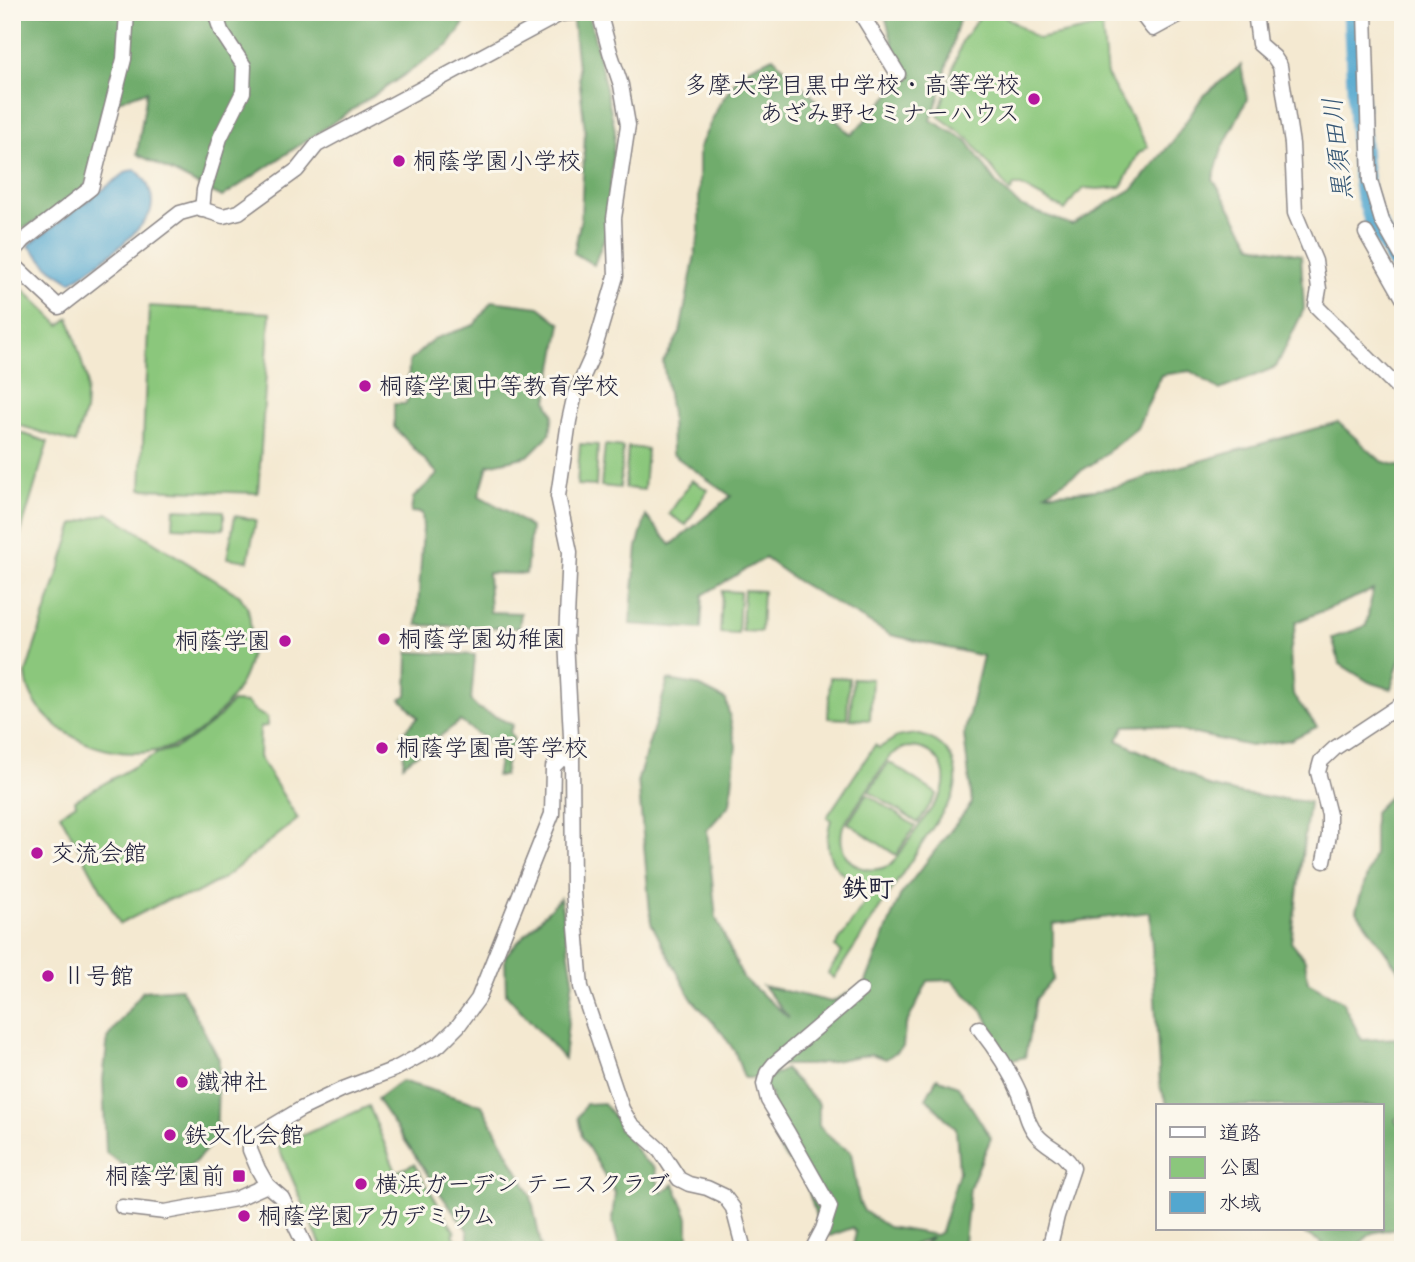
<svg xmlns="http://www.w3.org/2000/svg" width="1415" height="1262" font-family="'Balsamiq Sans','Klee One',sans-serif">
  <rect width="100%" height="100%" fill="#fbf7ec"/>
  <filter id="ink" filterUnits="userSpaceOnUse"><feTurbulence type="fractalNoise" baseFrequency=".0143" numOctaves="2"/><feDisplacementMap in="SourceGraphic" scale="14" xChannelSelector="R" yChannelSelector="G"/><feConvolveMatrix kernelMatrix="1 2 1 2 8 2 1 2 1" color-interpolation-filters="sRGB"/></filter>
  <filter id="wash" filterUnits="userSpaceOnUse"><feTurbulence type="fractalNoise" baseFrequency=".00686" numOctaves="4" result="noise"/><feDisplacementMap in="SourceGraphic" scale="28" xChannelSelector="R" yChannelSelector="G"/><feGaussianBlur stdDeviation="1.57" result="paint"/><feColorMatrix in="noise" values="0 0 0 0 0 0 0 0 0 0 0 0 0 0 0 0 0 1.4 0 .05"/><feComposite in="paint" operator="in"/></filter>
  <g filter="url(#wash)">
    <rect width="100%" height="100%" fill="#f4e9d1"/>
    <!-- green -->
    <g fill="#8bc77c" stroke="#56745c" stroke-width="2" fill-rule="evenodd">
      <path d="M983,12h16l39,27 64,-13 5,49 41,72 -10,7 -17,33 -23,2 -13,-1 -9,7 -11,15 -44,-24h-7l-4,6 -40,-52 -32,-24 24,-75z"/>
      <path d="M16,282l44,43 9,-7 18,62 -2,32 -10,31 -63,-20v-134z"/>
      <path d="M149,306l121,7 -12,180 -117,-4z"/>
      <path d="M12,430l36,12 -36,120z"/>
      <path d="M580,444l18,1 -2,41 -19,-1z"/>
      <path d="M605,445l18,2 -3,41 -19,-2z"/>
      <path d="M628,447l19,2 -3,41 -19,-2z"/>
      <path d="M692,480l16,10 -22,35 -17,-11z"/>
      <path d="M174,509l50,2v18l-51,-2z"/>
      <path d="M108,513l132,83c2,4 6,9 8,13 2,7 2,15 3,21 0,9 1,19 -1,27 -7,36 -43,77 -77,89 -40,15 -83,5 -116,-20 -17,-14 -30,-30 -31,-53l48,-149z"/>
      <path d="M235,516l21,4 -8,41 -21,-3z"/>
      <path d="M744,590l19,1 -2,41 -19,-1z"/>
      <path d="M722,591l18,1 -2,42 -18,-1z"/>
      <path d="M830,677l19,1 -2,41 -19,-1z"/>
      <path d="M853,678l19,1 -2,41 -20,-1z"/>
      <path d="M232,702l15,1 8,8 12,7v8l-7,1 -1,30 39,62 -74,59 -31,17 -24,4 -49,25 -60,-110 16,-10 -1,-4 83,-47 17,-5 16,-9 26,-20z"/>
      <path d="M915,734c33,6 49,32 37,64l-118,180 -6,-5 14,-21 -7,-5 42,-62c-38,-2 -58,-27 -46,-65l-4,-3 48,-72 4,3 18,-11zM910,747c27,1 41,23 31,48l-49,69c-29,16 -58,-5 -49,-38l47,-70 13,-8z"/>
      <path d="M889,762l48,32 -19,29 -49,-32z"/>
      <path d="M867,794l48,32 -19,29 -48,-32z"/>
      <path d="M369,1106l27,66 18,-8 41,68 -2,2 9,16h-139l-45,-104z"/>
    </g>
    <!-- forest -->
    <g fill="#70ac6c" stroke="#496754" stroke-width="2">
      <path d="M12,12h460l-23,33 -227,152 -85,-43 10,-63 -44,15 -17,80 -29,24 -40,22 -5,7z"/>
      <path d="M567,12h20l4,10 24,108 -8,101 -13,34 -20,-12 7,-35 4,-87 -12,-109z"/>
      <path d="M884,12h77l-22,85 -8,23 36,21 29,42 24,23 52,19 62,-37 39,-47 30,-45 38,-31 6,34 -25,50 -9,30 39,66 49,10 3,54 -28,58 -56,23 -30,-19 -29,4 -24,53 -42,34 -49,31c35,0 75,-3 108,-19l184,-52 43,39 22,6v181l-12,41 -22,-7 -29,-18 -8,-26 34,-12 7,-36 -77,32 -6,30 3,43 24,32 -27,13 -40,6 -96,-21 -29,1 -8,14 75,36 16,10 34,8 67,8 -18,140 14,18 3,22 34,19 20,39 38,-2 3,-3v79l-8,6 8,10v69l-7,8v21l-24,5 -20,17h-33l4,-7 -27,-14h86v-123h-214l-8,-19 -10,-175 -97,12v55l-17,20 -11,58 -17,4 -23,-47 -33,-34 -24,1 -23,46 -2,20 -17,12 -15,-5 -60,11h-31l-10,13 15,-9 34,35v22l16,16 16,10 8,49 5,10 24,16 48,8 5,-3 18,-60 -3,-43 -30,-31 11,-20 21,8 33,52 -21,49 -6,55 -12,8h-35l15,-13 -23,10 -57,3 4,-18 -4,-4 -22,8 -10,-6 -15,-51 -23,-26 -8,-14 -3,-45 -18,-16h-9l-9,-26 -14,-21 -30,-33 -40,-75 -13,-144 30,-99 29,5 29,15 10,46 -6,58 -23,26 9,88 27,60 46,40 -26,-32 69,16 33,-18 35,-88 72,-93 -8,-68 19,-79 -92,-21 -94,-54 -32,-23 -62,37 -2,34 -71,-5 7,-77 9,-31 25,29 60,-49 -59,-42 -1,-40 -8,-52 17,-29 19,-100v-85l20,-43 23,-34 31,-14 78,78 52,-54z"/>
      <path d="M492,301l47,6 22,17 -14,77 6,13 -3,20 -22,22 -40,9 -9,31 28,15 24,17 -5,46 -38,-1 2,39 31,1 -2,15 -102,-3 6,-97 -1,-15 -11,-1 2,-14 25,-24 -44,-47v-23h11l3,-5 1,-37 24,-23 41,-14z"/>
      <path d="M408,652l67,3 -4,46 7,7 35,17 -3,6 4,10 -5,8 -5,27h-8l5,-25 -41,-30 -57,44 2,-25 -4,-5 17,-18 -17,-18 6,-4z"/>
      <path d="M1403,783v193l-47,-66 18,-56v-42z"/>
      <path d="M560,898l13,80 -9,81 -58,-65 -1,-38z"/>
      <path d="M181,988l38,71 -3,80 -35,38 -36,3 -39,-27 -3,-73 5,-43 35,-46z"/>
      <path d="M401,1081l81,24 49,91 11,54h-70l-4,-6v-13l-26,-35 -65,-97z"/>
      <path d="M604,1103l39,56 12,9 3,14 4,11 12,-9 14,33v22h-7l-11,11h-50l-8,-31 3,-26 -33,-56 -4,-20 8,-13z"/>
    </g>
    <!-- water -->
    <path fill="#53a7cf" stroke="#3a6485" stroke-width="2" d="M136,170c13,11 22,32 11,48 -18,25 -51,47 -76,64l-20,-13 -22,-23 2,-3 97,-72z"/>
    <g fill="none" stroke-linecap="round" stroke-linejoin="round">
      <!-- river -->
      <path stroke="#53a7cf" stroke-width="21" d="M1353,12l8,149 4,31 9,28 29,52"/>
    </g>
  </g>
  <g filter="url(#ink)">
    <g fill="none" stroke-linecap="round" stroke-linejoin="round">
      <defs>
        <g id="minor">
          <path d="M599,12l11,40 11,33 7,40 -14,93 2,58 -23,78 -18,40 -6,27 -11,75 12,56 -4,88 6,116 1,135 8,96 41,122 9,15 29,26 19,29 10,5 18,4 17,8 9,12 11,42"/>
          <path d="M860,12l38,62"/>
          <path d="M1147,12l-4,4 10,13 31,-17"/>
          <path d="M1255,12l4,32 15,13 6,9 12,78 3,69 20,48 4,28 -3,17 87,87"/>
          <path d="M1365,12l5,169 12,40 21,37"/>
          <path d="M202,210l2,-20 16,-52 23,-46 1,-26 -23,-35 -6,-19"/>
          <path d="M1366,233l37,65"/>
          <path d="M12,254l12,-14 67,-52 33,-129 3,-47"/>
          <path d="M12,263l47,44 121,-94 18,-5 25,8 16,-4 58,-42 20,-25 243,-131 28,-2"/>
          <path d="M1324,861l5,-26v-20l-11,-43 3,-11 14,-13 68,-45"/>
          <path d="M979,1028c15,19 31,43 41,66 5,14 7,30 17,41 12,14 25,14 36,33l-16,48 -8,34"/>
          <path d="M122,1207l43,5 71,-13 31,-14"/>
          <path d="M307,1250l-25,-52 -15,-13 -9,-16 -8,-19v-5l4,-8 47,-28 42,-20 52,-20 44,-24 19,-19 20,-27 74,-185 1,-47 6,-6 13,-5"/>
          <path d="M812,1250l11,-21 7,-22 -42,-74 -20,-33 -4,-16 3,-11 7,-9 87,-74"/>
        </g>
      </defs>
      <!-- minor casing -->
      <use href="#minor" stroke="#8b8686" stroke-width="17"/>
      <!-- minor -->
      <use href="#minor" stroke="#fff" stroke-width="14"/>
    </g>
  </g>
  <!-- markers -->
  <g fill="#b5179e" stroke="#fbf7ec" stroke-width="2.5">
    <circle cx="1034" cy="99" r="7"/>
    <circle cx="399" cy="161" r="7"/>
    <circle cx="365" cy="386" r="7"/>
    <circle cx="384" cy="639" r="7"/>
    <circle cx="285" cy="641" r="7"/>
    <circle cx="382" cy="748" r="7"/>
    <circle cx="37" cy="853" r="7"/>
    <circle cx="48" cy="976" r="7"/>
    <circle cx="182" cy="1082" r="7"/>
    <circle cx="170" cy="1135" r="7"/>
    <rect x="232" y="1169" width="14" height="14" rx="3.5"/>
    <circle cx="361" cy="1184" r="7"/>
    <circle cx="244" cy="1216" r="7"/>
  </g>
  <g text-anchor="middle" stroke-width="6" stroke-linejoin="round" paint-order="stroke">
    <!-- poi labels -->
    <g font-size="24" fill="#22223b" stroke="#fbf7ec" text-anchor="start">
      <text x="1020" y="93" text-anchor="end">多摩大学目黒中学校・高等学校<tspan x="1020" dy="28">あざみ野セミナーハウス</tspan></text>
      <text x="413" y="169">桐蔭学園小学校</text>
      <text x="379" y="394">桐蔭学園中等教育学校</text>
      <text x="398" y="647">桐蔭学園幼稚園</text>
      <text x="271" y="649" text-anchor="end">桐蔭学園</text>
      <text x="396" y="756">桐蔭学園高等学校</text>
      <text x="51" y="861">交流会館</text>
      <text x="62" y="984">Ⅱ号館</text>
      <text x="196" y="1090">鐵神社</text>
      <text x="184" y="1143">鉄文化会館</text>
      <text x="225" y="1184" text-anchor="end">桐蔭学園前</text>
      <text x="375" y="1192">横浜ガーデン テニスクラブ</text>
      <text x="258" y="1224">桐蔭学園アカデミウム</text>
    </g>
    <!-- water labels -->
    <g font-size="26" font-style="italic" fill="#365776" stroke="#fbf7ec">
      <text transform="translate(1337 149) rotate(-96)" y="9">黒須田川</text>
    </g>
    <!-- neighbourhood labels -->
    <g font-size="26" font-weight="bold" fill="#22223b" stroke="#fbf7ec">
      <text x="868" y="897">鉄町</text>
    </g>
  </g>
  <!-- margin -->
  <rect width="1415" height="1262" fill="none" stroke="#fbf7ec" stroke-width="42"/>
  <!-- legend -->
  <rect x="1156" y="1104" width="228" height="126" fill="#fbf7ec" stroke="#a4a2a5" stroke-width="2"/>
  <rect x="1170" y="1127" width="35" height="10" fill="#ffffff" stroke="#a4a2a5" stroke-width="2"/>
  <text x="1219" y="1140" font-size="21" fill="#22223b">道路</text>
  <rect x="1170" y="1157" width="35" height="21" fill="#8bc77c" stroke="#a4a2a5" stroke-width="2"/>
  <text x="1219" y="1174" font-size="21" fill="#22223b">公園</text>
  <rect x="1170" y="1192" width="35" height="21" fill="#53a7cf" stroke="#a4a2a5" stroke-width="2"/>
  <text x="1219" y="1210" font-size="21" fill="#22223b">水域</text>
</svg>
